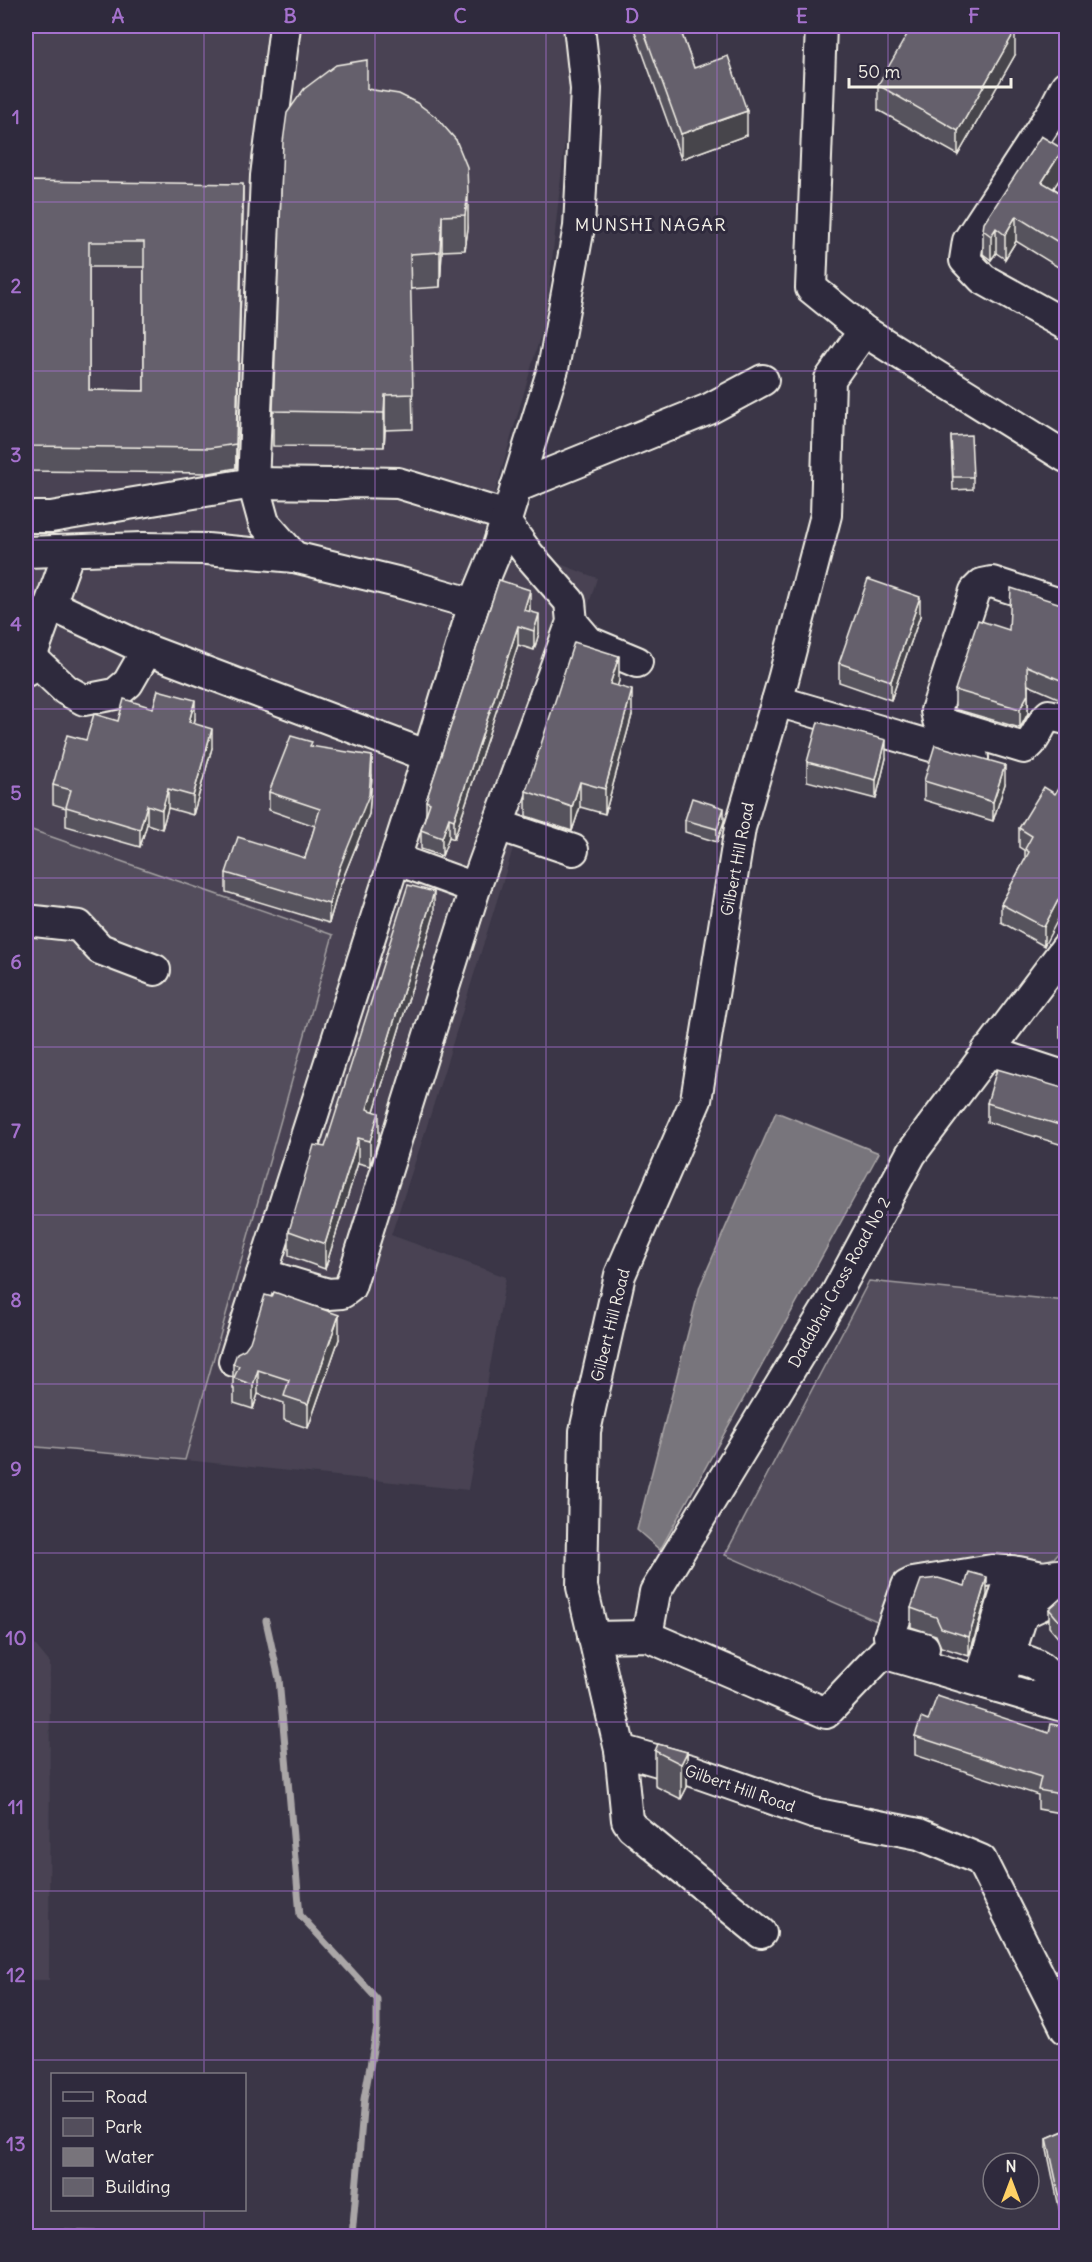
<svg xmlns="http://www.w3.org/2000/svg" width="1092" height="2262" font-family="Delius,sans-serif">
  <rect width="100%" height="100%" fill="#3b3647"/>
  <filter id="ink" filterUnits="userSpaceOnUse"><feTurbulence type="fractalNoise" baseFrequency=".0167" numOctaves="2"/><feDisplacementMap in="SourceGraphic" scale="12" xChannelSelector="R" yChannelSelector="G"/><feConvolveMatrix kernelMatrix="1 2 1 2 8 2 1 2 1" color-interpolation-filters="sRGB"/></filter>
  <g filter="url(#ink)">
    <!-- built -->
    <g fill="#484352">
      <path d="M26,26h536l8,68 -24,222 -63,219 114,43 -171,551 -35,106 115,42 -38,213 -283,-30 -159,-14z"/>
      <path d="M26,1634l24,29 -1,317h-23z"/>
    </g>
    <!-- green -->
    <g fill="#534e5c" stroke="#a4a0a2" stroke-width="1.5">
      <path d="M26,828l307,107 -148,525 -159,-14z"/>
      <path d="M869,1281l197,20v243l-12,14 -158,47 -10,20 -161,-70z"/>
      <path d="M26,2229l209,7h-209z"/>
    </g>
    <!-- water -->
    <path fill="#78747b" stroke="#aaa6a7" stroke-width="1.5" d="M776,1112l103,41 -219,397 -23,-20 63,-244z"/>
    <g fill="none" stroke-linecap="round" stroke-linejoin="round">
      <!-- stream -->
      <path stroke="#aaa6a7" stroke-width="7" d="M266,1621l13,58 21,236 77,84v29l-13,71 -12,137"/>
      <defs>
        <g id="minor">
          <path d="M285,26l-19,150 -13,307 11,40 30,34"/>
          <path d="M821,26l-10,262 53,43 202,126"/>
          <path d="M1066,86l-13,25 -85,130 -3,19 18,19 83,46"/>
          <path d="M516,487l193,-78 54,-29"/>
          <path d="M26,517h25l202,-34 81,1 18,-2 46,1 109,33"/>
          <path d="M26,552l117,-4 64,1 87,8 107,26 73,21"/>
          <path d="M51,605l96,45 281,106"/>
          <path d="M1066,606l-74,-24 -10,2 -7,7 -39,120 2,9 7,4 79,24c13,-7 14,-23 25,-33l17,4"/>
          <path d="M572,622l17,20 48,20"/>
          <path d="M31,657l35,33 18,10 31,-6 13,-11 19,-33"/>
          <path d="M26,671l43,-119"/>
          <path d="M777,701l196,57"/>
          <path d="M498,825l75,25"/>
          <path d="M395,859l80,29 97,-266 -2,-20 -41,-47 -24,-33"/>
          <path d="M26,920l53,6 21,23 55,21"/>
          <path d="M987,1051l79,26"/>
          <path d="M262,1274l66,20 14,-1 8,-6 127,-405"/>
          <path d="M234,1361l194,-605 46,-152 24,-58 55,-177 26,-142 7,-138 -7,-63"/>
          <path d="M1022,1614l44,-21"/>
          <path d="M647,1636l8,-44 182,-300 74,-138 155,-206"/>
          <path d="M593,1637l54,-1 179,77 57,-60 183,54"/>
          <path d="M924,1648l-33,-9 -2,-3 18,-50 6,-3 79,-13 26,2 24,5"/>
          <path d="M1009,1657c9,2 20,3 29,9 11,8 13,14 28,18"/>
          <path d="M985,1664l27,-93"/>
          <path d="M999,1687l32,-99 11,-11 24,-3"/>
          <path d="M620,1750l70,20 123,43 106,21 62,26 85,169"/>
          <path d="M761,1933l-129,-106 -5,-7 -7,-70 -38,-163 3,-156 35,-156 76,-175 44,-272 43,-148 43,-165 4,-136 34,-48"/>
        </g>
      </defs>
      <!-- minor casing -->
      <use href="#minor" stroke="#f4f1e8" stroke-width="34"/>
      <!-- minor -->
      <use href="#minor" stroke="#2f2a3d" stroke-width="30"/>
    </g>
    <!-- wall -->
    <g fill="#57535d" stroke="#f4f1e8" stroke-width="1.5" fill-rule="evenodd">
      <path d="M633,26h46l15,42 53,67 -66,24z"/>
      <path d="M1015,55l-57,100 -80,-45v-25z"/>
      <path d="M367,89l89,51 12,88 -3,22 -23,1 -2,36 -30,2 3,140 -28,1 -1,17 -111,-1v-35z"/>
      <path d="M1063,174l-10,14 13,8v76l-50,-31 -11,18 -9,-6 -5,7 -8,-6v-24z"/>
      <path d="M26,181l217,27 -7,260 -26,5 -184,-2zM89,267h55v124l-55,-1z"/>
      <path d="M951,436l22,41v12l-20,1z"/>
      <path d="M499,580l31,29 -1,3 10,21 -5,17 -16,-5 -64,194 -5,-2 -7,19 -21,-7v-19l5,-15v-14z"/>
      <path d="M1066,603v94l-1,4 -37,-16v28l-8,15 -65,-19v-19l54,-60 52,-26z"/>
      <path d="M920,616l-29,84 -52,-18v-19z"/>
      <path d="M619,681l-2,5 15,29 -27,99 -25,-7 -8,24 -46,-15v-25z"/>
      <path d="M195,719l-1,5 18,24 -19,67 -25,-7 -6,21 -15,-5 -7,23 -74,-21v-18l-13,-4v-19l33,-45z"/>
      <path d="M312,747l60,28 -3,39 -30,74 -10,35 -103,-31v-19l79,-15 10,-32 -46,-16v-18z"/>
      <path d="M886,758l-10,41 -69,-18v-19z"/>
      <path d="M924,781l81,3 -12,37 -69,-21z"/>
      <path d="M1055,794l-11,152 -43,-24v-18l24,-44v-9l-6,-4v-19z"/>
      <path d="M685,820l39,1 -7,21 -32,-10z"/>
      <path d="M434,916l-60,195 5,26 -9,29 -12,-3 -33,106 -36,-13v-25l36,-84z"/>
      <path d="M1066,1004v37l-6,-3v-12z"/>
      <path d="M1066,1089v57l-79,-24v-19z"/>
      <path d="M339,1339l-31,89 -24,-8v-17l-26,-9 -5,15 -19,-6v-14h-1v-25z"/>
      <path d="M1066,1594v53l-17,-20v-18z"/>
      <path d="M987,1595l-18,61 -28,-9 -5,-12 -25,-8v-19z"/>
      <path d="M928,1721l121,12 17,-6v87l-28,-5v-14l-123,-40v-19z"/>
      <path d="M655,1751l32,1v35l-6,12 -26,-13z"/>
      <path d="M1066,2130l-6,82 -13,-62v-12z"/>
    </g>
    <!-- shaded-wall -->
    <g fill="#47444c" stroke="#f4f1e8" stroke-width="1.5">
      <path d="M1015,31v24l-57,100v-24z"/>
      <path d="M747,111v24l-66,24v-25z"/>
      <path d="M1063,149v25l-21,32v-24z"/>
      <path d="M243,184v24l-7,260v-24z"/>
      <path d="M468,193v35l-3,22v-35z"/>
      <path d="M442,216v35l-2,36v-35z"/>
      <path d="M1016,216v25l-11,18v-24z"/>
      <path d="M996,228v25l-5,7v-24z"/>
      <path d="M385,395v35l-1,17v-34z"/>
      <path d="M530,590v19l-6,20v-19z"/>
      <path d="M920,597v19l-29,84v-19z"/>
      <path d="M539,614v19l-5,17v-19z"/>
      <path d="M518,626v19l-64,194v-19z"/>
      <path d="M619,656v25l-9,28v-25z"/>
      <path d="M1066,678v19l-1,4v-19z"/>
      <path d="M632,690v25l-27,99v-25z"/>
      <path d="M1028,694v19l-8,15v-19z"/>
      <path d="M195,700v19l-6,22v-19z"/>
      <path d="M212,729v19l-19,67v-19z"/>
      <path d="M886,740v18l-10,41v-19z"/>
      <path d="M372,756v19l-3,39 -30,74 -10,35v-19z"/>
      <path d="M1005,765v19l-12,37v-19z"/>
      <path d="M580,782v25l-8,24v-24z"/>
      <path d="M168,789v19l-6,21v-19z"/>
      <path d="M147,805v19l-7,23v-18z"/>
      <path d="M724,808v13l-7,21v-13z"/>
      <path d="M449,818v19l-7,19v-18z"/>
      <path d="M1066,885v19l-22,42v-19z"/>
      <path d="M434,892v24l-67,218v-25z"/>
      <path d="M379,1113v24l-9,29v-25z"/>
      <path d="M358,1138v25l-33,106v-25z"/>
      <path d="M339,1315v24l-31,89v-24z"/>
      <path d="M258,1370v24l-5,15v-24z"/>
      <path d="M987,1577v18l-18,61v-19z"/>
      <path d="M687,1752v35l-6,12v-35z"/>
      <path d="M1066,2196v13l-6,3v-13z"/>
    </g>
    <!-- building -->
    <g fill="#65616c" stroke="#f4f1e8" stroke-width="1.5" fill-rule="evenodd">
      <path d="M642,26h37l15,42 34,-12 19,55 -66,23z"/>
      <path d="M912,26h93l10,5 -57,100 -80,-46z"/>
      <path d="M367,60v29l32,5 18,9 19,14 20,23 11,27 1,26 -3,22 -23,1 -2,36 -30,2 3,140 -28,1 -1,18 -111,-2 10,-269 4,-29 17,-24 32,-24z"/>
      <path d="M1041,136l22,13 -21,33 24,14v51l-50,-31 -11,19 -9,-7 -5,8 -8,-6 1,-7z"/>
      <path d="M26,181l217,3 -7,260 -26,4 -184,-2zM89,242h55v149l-55,-1z"/>
      <path d="M971,435l2,42h-20l-2,-41z"/>
      <path d="M868,579l52,18 -29,84 -52,-18z"/>
      <path d="M499,580l31,10 -6,20 15,4 -5,17 -16,-5 -64,194 -5,-2 -7,20 -21,-8 9,-27 -4,-2z"/>
      <path d="M1011,588l50,16 5,-1v75l-1,4 -38,-16 1,28 -8,15 -65,-19 23,-70 31,10z"/>
      <path d="M574,642l45,14 -9,28 22,6 -27,99 -25,-7 -8,25 -46,-16z"/>
      <path d="M158,690l37,10 -6,22 23,7 -19,67 -25,-7 -6,21 -15,-5 -7,24 -74,-22 5,-17 -18,-5 14,-50 19,5 8,-26 24,7 6,-22 29,9z"/>
      <path d="M818,722l68,18 -10,40 -69,-18z"/>
      <path d="M291,736l21,6 -2,4 62,10 -3,39 -30,74 -10,35 -103,-31 12,-36 67,21 15,-49 -51,-17z"/>
      <path d="M935,745l70,20 -12,37 -69,-21z"/>
      <path d="M1066,775v110l-22,42 -43,-23 28,-52 -4,-3 7,-13 -13,-8 25,-41 11,7z"/>
      <path d="M692,798l32,10 -7,21 -32,-9z"/>
      <path d="M408,885l26,7 -67,217 12,4 -9,28 -12,-3 -33,106 -36,-13 25,-86 11,2z"/>
      <path d="M1066,1004v24l-6,-2z"/>
      <path d="M997,1069l69,20v38l-79,-24z"/>
      <path d="M274,1292l65,23 -31,89 -24,-8 5,-16 -31,-10 -5,15 -19,-7 5,-12 -6,-2 4,-11 8,-4 5,-7 15,-47 7,2z"/>
      <path d="M969,1572l18,5 -18,60 -28,-9 -5,-11 -25,-9 10,-28 17,-2 27,8z"/>
      <path d="M1066,1594v35l-17,-20z"/>
      <path d="M937,1696l112,37 2,-9 15,3v68l-28,-5 3,-13 -126,-41 6,-18 7,3z"/>
      <path d="M658,1744l29,8 -6,12 -26,-13z"/>
      <path d="M1066,2130v66l-6,3 -13,-61z"/>
    </g>
  </g>
  <!-- grid -->
  <path fill="none" stroke="#a571cd" stroke-width="1.5" stroke-opacity="0.55" d="M204,26v2048M375,26v2210M546,26v2210M717,26v2210M888,26v2210M26,202h1040M26,371h1040M26,540h1040M26,709h1040M26,878h1040M26,1047h1040M26,1215h1040M26,1384h1040M26,1553h1040M26,1722h1040M26,1891h1040M26,2060h1040M204,2210v26"/>
  <g text-anchor="middle" stroke-width="6" stroke-linejoin="round" paint-order="stroke">
    <!-- street labels -->
    <g font-size="16" fill="#f4f1e8" stroke="#2f2a3d">
      <text transform="translate(737 859) rotate(-79)" y="6">Gilbert Hill Road</text>
      <text transform="translate(839 1282) rotate(-61)" y="6">Dadabhai Cross Road No 2</text>
      <text transform="translate(610 1325) rotate(-76)" y="6">Gilbert Hill Road</text>
      <text transform="translate(740 1788) rotate(19)" y="6">Gilbert Hill Road</text>
    </g>
    <!-- neighbourhood labels -->
    <g font-size="18" letter-spacing="1.5" fill="#f4f1e8" stroke="#2f2a3d">
      <text x="651" y="231">MUNSHI NAGAR</text>
    </g>
  </g>
  <!-- margin -->
  <rect width="1092" height="2262" fill="none" stroke="#2f2a3d" stroke-width="66"/>
  <!-- legend -->
  <rect x="51" y="2073" width="195" height="138" fill="#2f2a3d" stroke="#7e7a81" stroke-width="1.5"/>
  <rect x="63" y="2092" width="30" height="9" fill="#2f2a3d" stroke="#7e7a81" stroke-width="1.5"/>
  <text x="105" y="2103" font-size="18" fill="#f4f1e8">Road</text>
  <rect x="63" y="2118" width="30" height="18" fill="#534e5c" stroke="#7e7a81" stroke-width="1.5"/>
  <text x="105" y="2133" font-size="18" fill="#f4f1e8">Park</text>
  <rect x="63" y="2148" width="30" height="18" fill="#78747b" stroke="#7e7a81" stroke-width="1.5"/>
  <text x="105" y="2163" font-size="18" fill="#f4f1e8">Water</text>
  <rect x="63" y="2178" width="30" height="18" fill="#65616c" stroke="#7e7a81" stroke-width="1.5"/>
  <text x="105" y="2193" font-size="18" fill="#f4f1e8">Building</text>
  <!-- north arrow -->
  <g transform="translate(1011 2181)"><circle r="28" fill="#2f2a3d" stroke="#7e7a81" stroke-width="1.5"/>
  <path d="M0-4.5L10 22L0 15L-10 22Z" fill="#ffd166"/>
  <text y="-9" font-size="16" font-weight="bold" text-anchor="middle" fill="#f4f1e8">N</text>
  </g>
  <!-- scale -->
  <path d="M849 78v9h162v-9" fill="none" stroke="#f4f1e8" stroke-width="3"/>
  <text x="858" y="78" font-size="18" fill="#f4f1e8" stroke="#2f2a3d" stroke-width="4.5" paint-order="stroke">50 m</text>
  <rect x="33" y="33" width="1026" height="2196" fill="none" stroke="#a571cd" stroke-width="2"/>
  <g font-size="20" text-anchor="middle" font-weight="bold" fill="#a571cd">
    <text x="118" y="23">A</text>
    <text x="290" y="23">B</text>
    <text x="460" y="23">C</text>
    <text x="632" y="23">D</text>
    <text x="802" y="23">E</text>
    <text x="974" y="23">F</text>
    <text x="16" y="124">1</text>
    <text x="16" y="293">2</text>
    <text x="16" y="462">3</text>
    <text x="16" y="631">4</text>
    <text x="16" y="800">5</text>
    <text x="16" y="969">6</text>
    <text x="16" y="1138">7</text>
    <text x="16" y="1307">8</text>
    <text x="16" y="1476">9</text>
    <text x="16" y="1645">10</text>
    <text x="16" y="1814">11</text>
    <text x="16" y="1982">12</text>
    <text x="16" y="2151">13</text>
  </g>
</svg>
